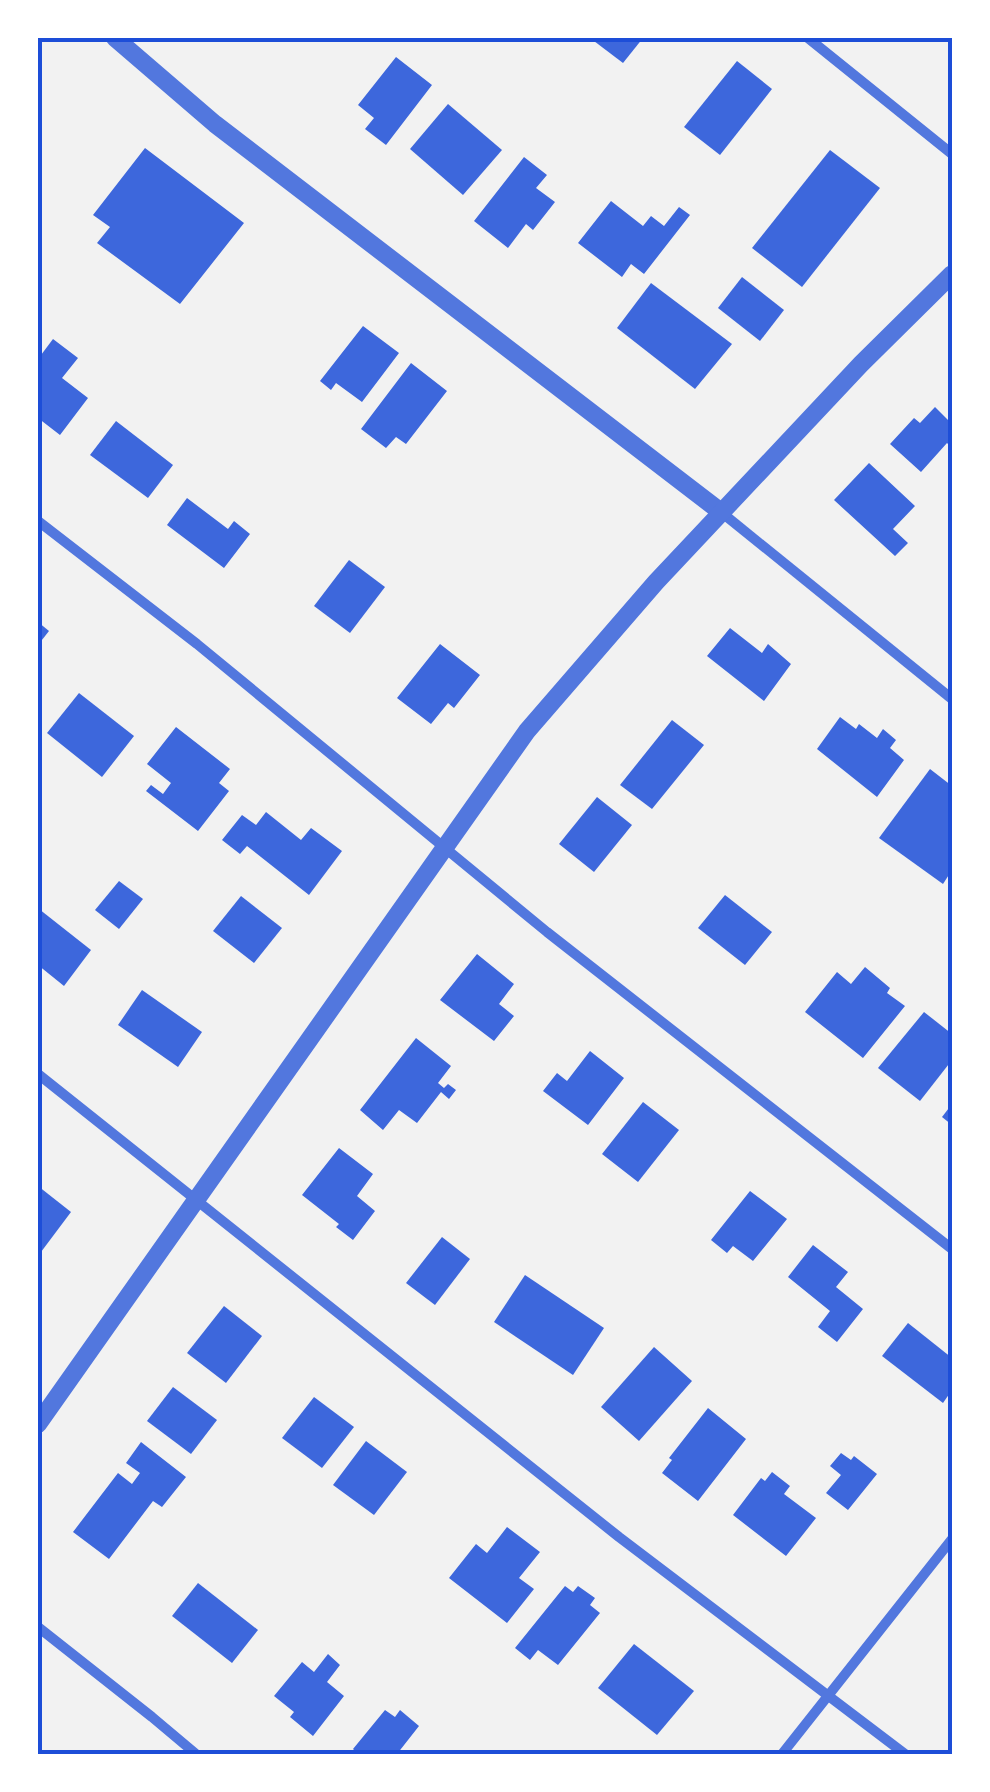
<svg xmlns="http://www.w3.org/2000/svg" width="990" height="1792" font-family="Lato,sans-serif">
  <rect width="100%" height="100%" fill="#f2f2f2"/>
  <!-- building -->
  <g fill="#3d67dc">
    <path d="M590,38h53l-20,25z"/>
    <path d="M396,57l36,28 -46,60 -21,-16 9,-11 -16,-13z"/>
    <path d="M737,61l35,28 -52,66 -36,-28z"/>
    <path d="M448,104l54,46 -39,45 -53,-46z"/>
    <path d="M145,148l99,75 -64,81 -83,-61 13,-16 -17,-12z"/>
    <path d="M830,150l50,38 -78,99 -50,-39z"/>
    <path d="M524,157l23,18 -11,13 19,14 -22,28 -7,-6 -18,24 -34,-27z"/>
    <path d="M611,201l32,25 8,-10 13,10 15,-19 11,8 -46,59 -13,-10 -9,13 -44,-34z"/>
    <path d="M742,277l42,33 -24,31 -42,-33z"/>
    <path d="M651,283l81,61 -37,45 -78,-61z"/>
    <path d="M363,326l36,27 -37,49 -26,-19 -5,7 -11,-9z"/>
    <path d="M53,339l25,19 -16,20 26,20 -28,37 -22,-17v-59z"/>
    <path d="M411,363l36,28 -41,53 -10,-7 -10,11 -25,-19z"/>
    <path d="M935,407l17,17v24l-5,-5 -26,29 -31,-28 24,-26 6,5z"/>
    <path d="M116,421l57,44 -25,33 -58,-43z"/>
    <path d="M869,463l46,43 -22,23 15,14 -13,13 -61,-56z"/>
    <path d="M187,498l41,31 6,-8 16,13 -26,34 -57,-43z"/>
    <path d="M349,560l36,27 -35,46 -36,-27z"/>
    <path d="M38,622l11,9 -11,14z"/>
    <path d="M730,628l32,25 6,-9 23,20 -27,37 -57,-45z"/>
    <path d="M440,644l40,31 -26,33 -6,-5 -17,21 -34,-26z"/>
    <path d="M79,693l55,43 -32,41 -55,-44z"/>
    <path d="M840,717l16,12 3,-5 18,14 6,-9 13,11 -6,8 14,12 -27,37 -60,-48z"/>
    <path d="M672,720l32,25 -52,64 -32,-24z"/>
    <path d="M176,727l54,42 -11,14 10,8 -31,40 -52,-40 5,-6 12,9 8,-11 -24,-19z"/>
    <path d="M930,769l22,17v84l-9,14 -64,-46z"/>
    <path d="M597,797l35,28 -38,47 -35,-28z"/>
    <path d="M266,812l35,28 10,-12 31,23 -33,44 -62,-49 -7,8 -18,-14 20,-25 14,10z"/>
    <path d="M119,881l24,18 -24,30 -24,-19z"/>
    <path d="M725,895l47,37 -27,33 -47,-37z"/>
    <path d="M241,896l41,32 -28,35 -41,-32z"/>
    <path d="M39,909l52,41 -27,36 -26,-21v-54z"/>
    <path d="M477,954l37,30 -15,20 15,12 -20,25 -54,-41z"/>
    <path d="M865,967l25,21 -3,5 18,13 -42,52 -58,-46 32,-40 14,12z"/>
    <path d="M142,990l60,42 -24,35 -60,-42z"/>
    <path d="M924,1012l28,22v26l-32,41 -42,-33z"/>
    <path d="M416,1038l35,28 -13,17 6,5 4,-4 8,6 -7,9 -8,-7 -24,31 -18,-13 -16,20 -23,-20z"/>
    <path d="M590,1051l34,27 -36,47 -45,-34 14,-18 10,8z"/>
    <path d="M643,1102l36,28 -41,52 -36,-28z"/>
    <path d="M952,1104v21l-10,-8z"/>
    <path d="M339,1148l34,26 -16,22 18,15 -22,29 -17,-13 3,-3 -37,-29z"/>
    <path d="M38,1186l33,26 -33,44z"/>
    <path d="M750,1191l37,28 -34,42 -20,-15 -6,7 -16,-13z"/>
    <path d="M442,1237l28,22 -35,46 -29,-22z"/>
    <path d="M813,1245l35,27 -12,15 27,22 -26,33 -19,-15 12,-16 -42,-34z"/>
    <path d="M525,1275l79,53 -31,47 -79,-53z"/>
    <path d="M224,1306l38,30 -36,47 -39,-30z"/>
    <path d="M908,1323l44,35v32l-9,13 -61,-47z"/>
    <path d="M654,1347l38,34 -53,60 -38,-34z"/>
    <path d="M173,1387l44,33 -26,34 -44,-33z"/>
    <path d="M314,1397l40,30 -32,41 -40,-30z"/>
    <path d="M708,1408l38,31 -48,62 -36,-28 10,-13 -3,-2z"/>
    <path d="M366,1441l41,31 -33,43 -41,-30z"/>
    <path d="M141,1442l45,35 -24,30 -9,-6 -44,58 -36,-27 45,-59 14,11 8,-11 -14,-10z"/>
    <path d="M841,1453l10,7 3,-4 23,18 -29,36 -22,-17 15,-18 -11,-9z"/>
    <path d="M772,1472l18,14 -6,8 32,24 -30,38 -53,-41 28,-37 4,3z"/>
    <path d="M507,1527l33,25 -21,26 15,11 -27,34 -58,-45 27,-34 11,9z"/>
    <path d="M198,1583l60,47 -26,33 -60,-47z"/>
    <path d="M565,1586l8,6 5,-6 17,12 -5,7 10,8 -42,52 -20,-15 -8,10 -15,-12z"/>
    <path d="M634,1644l60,47 -37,44 -59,-47z"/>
    <path d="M328,1654l12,11 -13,17 17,14 -31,40 -23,-19 4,-5 -20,-16 28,-34 12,10z"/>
    <path d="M385,1710l10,7 5,-7 19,16 -22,28h-43l2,-2 -3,-3z"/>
  </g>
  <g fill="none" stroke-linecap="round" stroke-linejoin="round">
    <!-- minor -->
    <g stroke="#5277de" stroke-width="10">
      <path d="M808,38l144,116"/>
      <path d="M721,512l231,187"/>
      <path d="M38,521l159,123 350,288 405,317"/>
      <path d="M38,1074l581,463 286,217"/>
      <path d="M38,1627l114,90 44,37"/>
      <path d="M782,1754l170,-215"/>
    </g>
    <!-- tertiary -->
    <g stroke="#5277de" stroke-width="18">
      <path d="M115,38l100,86 506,388"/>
      <path d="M38,1424l489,-693 129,-149 205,-218 91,-90"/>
    </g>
  </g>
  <!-- border -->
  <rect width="990" height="1792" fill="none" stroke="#ffffff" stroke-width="80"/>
  <rect x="40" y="40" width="910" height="1712" fill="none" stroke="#1d4ed8" stroke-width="4"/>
</svg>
